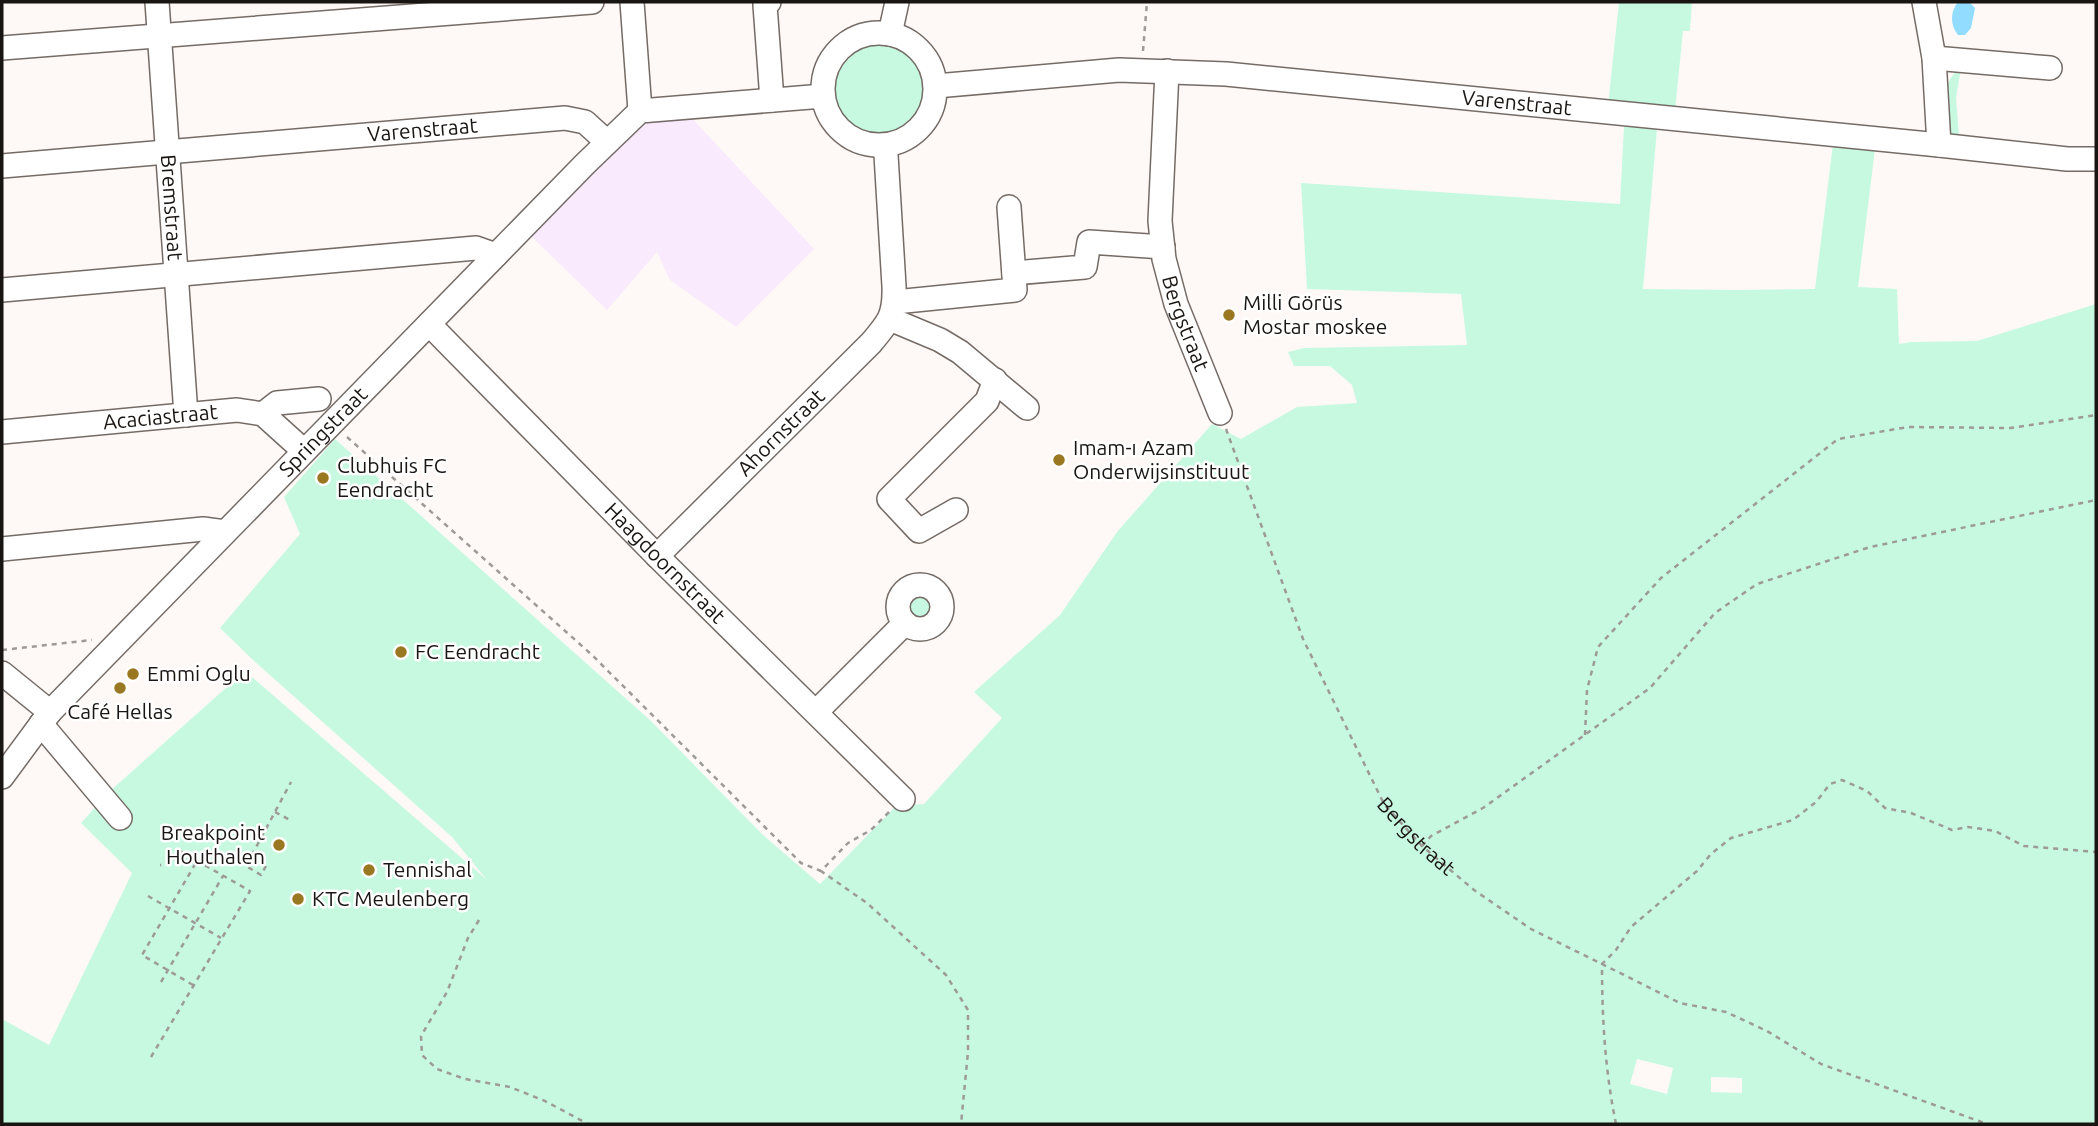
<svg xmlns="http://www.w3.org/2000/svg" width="2098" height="1126" font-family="Ubuntu,sans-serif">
  <rect width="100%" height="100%" fill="#fef9f6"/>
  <!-- commercial -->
  <path fill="#f9eafe" d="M689,115l125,134 -78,78 -66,-47 -13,-28 -50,58 -77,-75 113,-116z"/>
  <!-- green -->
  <g fill="#c7f9e0" fill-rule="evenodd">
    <path d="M1619,2h73l-2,29h-7l-8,80 -67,-6z"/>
    <circle cx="879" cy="90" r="50"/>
    <path d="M1961,68l-5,30 3,37 -1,5 -8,-7 -2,-6c-1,-22 -8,-46 13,-59z"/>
    <path d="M1624,126l33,3 -14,160 93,1 79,-1 18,-145 42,5 -17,138 39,2 2,55 12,-2 66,-1 119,-37v820h-2091l-3,-1v-104l47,26 83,-172 -51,-50 29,-32 135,-120 241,208 -34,-42 -199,-177 -33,-32 80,-94 -16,-37 51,-58 316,282 112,114 57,49 76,-78 28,-2 78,-86 -28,-26 86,-77 57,-83 95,-108 29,15 56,-32 60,-4 -5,-18 -22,-19h-36l-6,-14 16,-4 163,-3 -6,-51 -154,-5 -6,-106 319,21zM1637,1059l36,9 -6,26 -37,-10zM1711,1077l31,1v15l-31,-1z"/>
    <circle cx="921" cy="606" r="14"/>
  </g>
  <!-- water -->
  <path fill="#92ddff" d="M1958,2h11l6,6 -4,20 -6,7h-7c-8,-9 -8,-24 0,-33z"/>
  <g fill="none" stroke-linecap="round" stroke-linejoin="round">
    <defs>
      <g id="minor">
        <path id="s2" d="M157,2l29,413"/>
        <path d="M632,2l8,109"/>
        <path d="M769,2l-4,3 7,95"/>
        <path d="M1924,2l10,56 5,87"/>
        <circle cx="879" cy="89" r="56"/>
        <path d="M890,34l7,-32"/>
        <path d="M2,48l590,-46"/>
        <path d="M1934,58l116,10"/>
        <path id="s3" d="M1167,71l-7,150 4,38 12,45 44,109"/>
        <path id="s4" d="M936,86l183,-16 107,4 713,71 128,14h29"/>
        <path id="s5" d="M2,166l563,-48 20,4 22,20"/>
        <path d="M1014,273l71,-6 4,-25 74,5"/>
        <path d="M2,290l474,-42 20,7"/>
        <path d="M895,302l120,-12 -6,-83"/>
        <path d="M890,319l50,21 20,12 67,56"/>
        <path id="s6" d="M429,324l228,232 246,243"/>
        <path d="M263,414l14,-11 42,-4"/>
        <path id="s7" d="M2,432l235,-22 26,4 41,37"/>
        <path d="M956,510l-37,21 -30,-32 98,-98 8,-21"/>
        <path d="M2,549l201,-20 22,3"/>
        <path id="s8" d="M657,556l214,-213c18,-21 24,-28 23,-57l-8,-131 -3,-9"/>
        <circle cx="920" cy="607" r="22"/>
        <path d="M2,673l48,39"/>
        <path d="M816,712l89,-89"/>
        <path d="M41,724l79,94"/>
        <path id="s9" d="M2,777l48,-65 535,-548 55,-53 183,-15"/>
      </g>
    </defs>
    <!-- minor casing -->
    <use href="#minor" stroke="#756b66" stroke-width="26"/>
    <!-- path -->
    <g stroke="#9e9a97" stroke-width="2.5" stroke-dasharray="5 5" stroke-linecap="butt">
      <path d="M1143,51l4,-49"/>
      <path id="s1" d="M1226,429l77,210 81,165 38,42 52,44 57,39 71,35 78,39 46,9 41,19 54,33 166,60"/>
      <path d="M347,437l244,217 210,209 20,8"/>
      <path d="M2,650l90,-10"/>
      <path d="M1585,735l2,-45 11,-43 63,-69 177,-139 70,-12 102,1 86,-13"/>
      <path d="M275,812l15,8 -2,2"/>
      <path d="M889,812l-18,18 -23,13 -27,28 46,32 79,72 22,35v42l-7,72"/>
      <path d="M1422,846l9,-10 52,-28 167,-120 65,-75 42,-29 113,-37 226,-47"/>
      <path d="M266,866l-5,9 -15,-9 45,-84"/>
      <path d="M148,896l73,42"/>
      <path d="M479,920l-11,18 -21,54 -26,44 1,19 15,14 28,10 45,8 35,14 43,23"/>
      <path d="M161,982l62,-106"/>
      <path d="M193,985l-51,-30 55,-94"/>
      <path d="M151,1057l99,-166 -70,-40 -8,13 -12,1"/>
      <path d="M1616,1124c-11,-53 -14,-106 -14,-160l14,-14 15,-23 66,-56 14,-17 20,-16 62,-18 23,-18 14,-18 12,-4 25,11 18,17 26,5 41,17 16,-3 27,4 29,15 72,6"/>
    </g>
    <!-- minor -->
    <use href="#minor" stroke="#fff" stroke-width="23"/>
  </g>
  <!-- markers -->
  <g fill="#9a7721" stroke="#fff" stroke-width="2.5">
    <circle cx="1229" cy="315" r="7"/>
    <circle cx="1059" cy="460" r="7"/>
    <circle cx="323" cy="478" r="7"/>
    <circle cx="401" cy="652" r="7"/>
    <circle cx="133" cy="674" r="7"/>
    <circle cx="120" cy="688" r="7"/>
    <circle cx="279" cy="845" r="7"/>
    <circle cx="369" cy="870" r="7"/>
    <circle cx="298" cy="899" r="7"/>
  </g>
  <g text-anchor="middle" stroke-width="5" stroke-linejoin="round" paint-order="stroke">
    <!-- street labels -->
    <g font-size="21" fill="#191513" stroke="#fff">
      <text dy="7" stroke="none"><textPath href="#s4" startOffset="583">Varenstraat</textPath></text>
      <text dy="7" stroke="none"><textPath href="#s5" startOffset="422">Varenstraat</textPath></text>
      <text dy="7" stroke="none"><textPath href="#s2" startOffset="206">Bremstraat</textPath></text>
      <text dy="7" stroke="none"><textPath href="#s3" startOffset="256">Bergstraat</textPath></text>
      <text dy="7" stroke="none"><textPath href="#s7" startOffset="159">Acaciastraat</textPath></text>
      <text dy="7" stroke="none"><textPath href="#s9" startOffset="472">Springstraat</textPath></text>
      <text dy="7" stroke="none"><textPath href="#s8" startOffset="175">Ahornstraat</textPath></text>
      <text dy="7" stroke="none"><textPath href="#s6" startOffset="336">Haagdoornstraat</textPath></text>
      <text dy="7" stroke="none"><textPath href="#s1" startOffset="453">Bergstraat</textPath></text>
    </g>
    <!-- poi labels -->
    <g font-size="21" fill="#191513" stroke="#fff" text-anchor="start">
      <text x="1243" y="310">Milli Görüs<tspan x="1243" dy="24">Mostar moskee</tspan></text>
      <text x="1073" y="455">Imam-ı Azam<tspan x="1073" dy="24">Onderwijsinstituut</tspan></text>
      <text x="337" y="473">Clubhuis FC<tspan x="337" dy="24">Eendracht</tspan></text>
      <text x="415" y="659">FC Eendracht</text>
      <text x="147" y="681">Emmi Oglu</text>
      <text x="120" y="719" text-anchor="middle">Café Hellas</text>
      <text x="265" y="840" text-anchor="end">Breakpoint<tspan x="265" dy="24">Houthalen</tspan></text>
      <text x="383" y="877">Tennishal</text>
      <text x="312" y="906">KTC Meulenberg</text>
    </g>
  </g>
  <!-- border -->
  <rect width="2098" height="1126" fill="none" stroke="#191513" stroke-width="7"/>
</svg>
